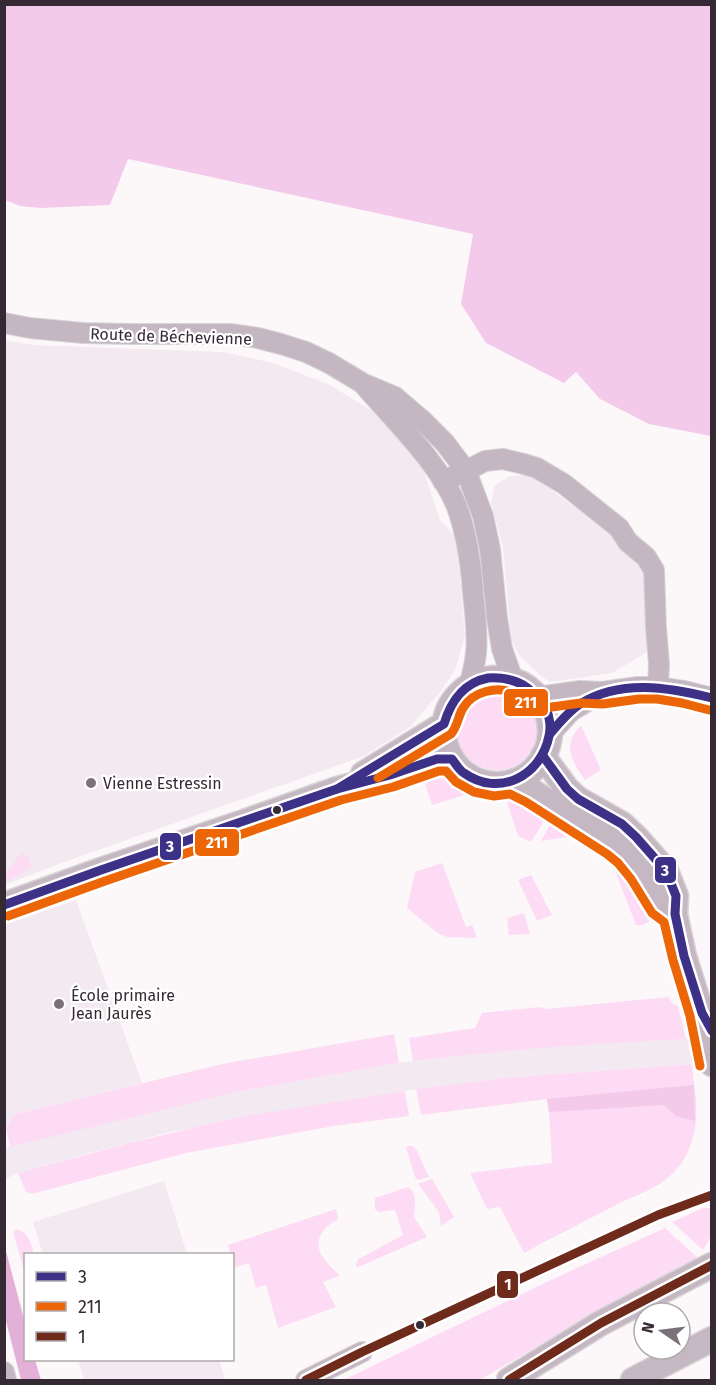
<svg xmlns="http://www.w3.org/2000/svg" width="716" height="1385" font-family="'Fira Sans',sans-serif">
  <rect width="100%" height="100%" fill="#fcf8fa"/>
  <!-- built -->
  <g fill="#f3e9f0">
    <path d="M5,340l28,5 190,7 50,11 55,21 43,26 29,29 23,30 17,51 17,18 8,98 -10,34 -15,22 -29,34 -47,30 -297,105 -62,24z"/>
    <path d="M530,475l73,52 42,42 7,80 -40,24 -62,9 -9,-6 -23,-22 -7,-16 -8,-91 -12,-45 3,-16 15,-10z"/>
    <path d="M76,900l66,183 -127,31 -9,14 -2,-203z"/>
    <path d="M711,1038v26h-19l-186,14 -101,13 -235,41 -84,22 -68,19 -13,6v-31l178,-45 52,-11 164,-29 96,-12 105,-9z"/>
    <path d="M164,1181l23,73h-144l-10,-32z"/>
    <path d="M78,1360h141l6,19 -4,1h-137z"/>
  </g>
  <!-- green -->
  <g fill="#fddbf4">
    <circle cx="497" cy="729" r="41"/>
    <path d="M581,725l20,45 -16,10c-9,-12 -19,-27 -13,-42 2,-5 6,-9 9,-13z"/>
    <path d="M431,775c15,1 23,12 34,20l-33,10 -9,-27z"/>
    <path d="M506,799l21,4 20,13 -16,26 -13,-6z"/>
    <path d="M553,819l27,16 -39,6z"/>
    <path d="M21,853l7,4 4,10 -26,15 -1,-7z"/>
    <path d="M609,855c21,15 33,38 45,60l-1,3 -10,7h-7z"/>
    <path d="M442,863l24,64 6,-2 5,13 -30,-1 -8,-3 -32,-26 8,-36z"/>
    <path d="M531,875l21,40 -15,6 -19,-41z"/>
    <path d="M524,913l6,21 -21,1 -2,-17z"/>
    <path d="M668,997l5,7 5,2 8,33c-92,4 -183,11 -273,22l-4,-23 66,-10 7,-15 58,-6 6,2z"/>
    <path d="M394,1034l5,29 -164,29 -225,55 -4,-19 9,-14 207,-50z"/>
    <path d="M692,1064c2,23 8,50 1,73 -3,14 -12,30 -23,39 -13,13 -32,18 -48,26 -33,17 -65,33 -98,51l-24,-46 -13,2 -17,-36 82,-10 -3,-51 -2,-13 -126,16 -5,-26 90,-11z"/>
    <path d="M405,1091l4,25 -75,10 -148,27 -154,41 -6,-2 -8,-19 115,-31 106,-25z"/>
    <path d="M409,1146h4l4,5 12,26 -11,3 -3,-3 -9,-29z"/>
    <path d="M432,1179l22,38 -13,9 -2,-14 -21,-28z"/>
    <path d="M408,1187c10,8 7,18 6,30l13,20 -71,31 1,-8 46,-25 -8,-25 -16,2 -4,-3v-11z"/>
    <path d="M703,1208h9c0,17 2,27 -9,42l-31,-28z"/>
    <path d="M336,1209l2,10c-4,3 -12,7 -15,12 -13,19 5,32 17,45l-17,6 13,25 -58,21 -12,-43 -10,3 -7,-25 -16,5 -1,-14h-2l-2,-9z"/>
    <path d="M665,1228l34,31 -136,72 -83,49h-137l223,-107z"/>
    <path d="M16,1229c13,3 15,14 18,25h-8l-1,20 -12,-42z"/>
  </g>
  <!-- forest -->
  <g fill="#f3caea">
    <path d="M4,5h707v431l-62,-12 -49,-25 -24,-27 -12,11 -78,-40 -25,-39 12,-70 -345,-75 -18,46 -69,3 -21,-2 -15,-6z"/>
    <path d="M694,1085l1,36 -19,-5 -12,-11 -115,7 -2,-13z"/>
  </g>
  <!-- water -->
  <path fill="#e3b1d8" d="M5,1247l20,76 1,37h9l6,20h-20l-16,-63z"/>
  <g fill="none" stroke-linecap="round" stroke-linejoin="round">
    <defs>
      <g id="minor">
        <path d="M4,323l26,5 53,5 47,1h100l28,4 23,6 25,8 23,11 35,21 31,13 27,23 23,23 21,28 17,45 7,33 7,69 5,31 11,31"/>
        <path d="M365,386c30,35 75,78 92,121 10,28 14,56 16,86 2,20 5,40 3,60 -1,11 -4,21 -6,31"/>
        <path d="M443,481l23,-10 19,-10 18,-2 21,5 13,4 27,16 55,44 9,14 18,15 8,13 2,58 3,36 -1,23"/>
        <path d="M538,697l42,-6 22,1 36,-5h20l26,4 28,7"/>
        <path d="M550,734l21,-23 30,-18"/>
        <path d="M4,1372l2,8"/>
        <path d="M306,1380l56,-28"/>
      </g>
      <g id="major">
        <circle cx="497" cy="731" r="53"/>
        <path d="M543,756l24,33 11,10 44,25 14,13 30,34 10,25 -1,18 9,42 18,57 10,51"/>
        <path d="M363,774l81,-50"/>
        <path d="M512,782l20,9 82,53 13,11 14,17 10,15 10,19 14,8"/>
        <path d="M4,905l97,-35 140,-47 96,-34 53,-14 47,-16h15"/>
        <path d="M509,1380l92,-57 111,-58"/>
        <path d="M633,1380l79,-41"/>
      </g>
    </defs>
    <!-- minor casing -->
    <use href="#minor" stroke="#d7d4d6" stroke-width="22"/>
    <!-- major casing -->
    <use href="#major" stroke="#d7d4d6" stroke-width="27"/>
    <!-- minor -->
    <use href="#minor" stroke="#c5b7c2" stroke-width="20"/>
    <!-- major -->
    <use href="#major" stroke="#c6b8c3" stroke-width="24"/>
    <defs>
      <g id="bus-1">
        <path d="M488,678c19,-1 38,4 49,20 3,3 6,7 9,11 4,8 5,19 3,27 -8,40 -50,62 -85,37 -5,-3 -8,-9 -12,-14h-15l-47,16 -53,14 107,-65c7,-23 19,-41 44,-46z"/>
        <path d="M550,734c9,-11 18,-22 30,-30 40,-25 88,-17 132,-6"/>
        <path d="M543,756l24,33 11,10 44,25 14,13 30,34 10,25 -1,18 9,42 18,57 10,18"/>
        <path d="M4,905l97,-35 236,-81"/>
      </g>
      <g id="bus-2">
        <path d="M378,778l73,-44c7,-8 7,-18 12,-26 10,-17 34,-22 51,-15 9,4 14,14 23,16l44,-6 22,1 36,-5h18l25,4 27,7"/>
        <path d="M8,916l97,-35 236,-81 52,-13 46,-16h7l10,11 18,10 20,4 16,-2 16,8 81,52 11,9 13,16 21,34 12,9 9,38 17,56 10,50"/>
      </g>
      <g id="bus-3">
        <path d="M306,1380l56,-28 296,-137 54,-20"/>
        <path d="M509,1380l92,-57 111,-58"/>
      </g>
    </defs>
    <!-- bus-1 casing -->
    <use href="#bus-1" stroke="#fff" stroke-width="14"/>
    <!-- bus-2 casing -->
    <use href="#bus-2" stroke="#fff" stroke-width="14"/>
    <!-- bus-3 casing -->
    <use href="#bus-3" stroke="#fff" stroke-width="14"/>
    <!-- bus-1 -->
    <use href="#bus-1" stroke="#3c3187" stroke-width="9"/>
    <!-- bus-2 -->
    <use href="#bus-2" stroke="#ec6608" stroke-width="9"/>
    <!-- bus-3 -->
    <use href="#bus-3" stroke="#6e2a1b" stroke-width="9"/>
  </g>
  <!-- markers -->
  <g fill="#7b7279" stroke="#fff" stroke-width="2">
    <circle cx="91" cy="783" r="6"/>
    <circle cx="59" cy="1004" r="6"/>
  </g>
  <g fill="#352a33" stroke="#fff" stroke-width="2">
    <circle cx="277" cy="810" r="5"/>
    <circle cx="420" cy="1325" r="5"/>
  </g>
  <g text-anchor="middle" stroke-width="4.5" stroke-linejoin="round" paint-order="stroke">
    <!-- street labels -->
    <g font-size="16" fill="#352a33" stroke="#fff">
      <text transform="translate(171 336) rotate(2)" y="6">Route de Béchevienne</text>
    </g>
    <!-- poi labels -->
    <g font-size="16" fill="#352a33" stroke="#fff" text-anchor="start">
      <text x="103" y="789">Vienne Estressin</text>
      <text x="71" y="1001">École primaire<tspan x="71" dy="18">Jean Jaurès</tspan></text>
    </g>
  </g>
  <g stroke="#fff" stroke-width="2">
    <rect x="503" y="688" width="46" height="29" rx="6" fill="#ec6608"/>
    <rect x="194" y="828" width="46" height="29" rx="6" fill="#ec6608"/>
    <rect x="159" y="832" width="23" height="29" rx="6" fill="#3c3187"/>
    <rect x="654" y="856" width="23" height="28" rx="6" fill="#3c3187"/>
    <rect x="496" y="1270" width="23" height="29" rx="6" fill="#6e2a1b"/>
  </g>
  <g font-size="16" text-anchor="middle" font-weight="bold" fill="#fff">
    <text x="526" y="708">211</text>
    <text x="217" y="848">211</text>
    <text x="170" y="852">3</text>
    <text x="665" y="876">3</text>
    <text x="508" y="1290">1</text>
  </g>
  <!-- border -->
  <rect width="716" height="1385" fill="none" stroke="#352a33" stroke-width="12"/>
  <!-- legend -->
  <rect x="24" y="1253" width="210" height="108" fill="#ffffff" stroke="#aeaaad" stroke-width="1.5"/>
  <rect x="36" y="1272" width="30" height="9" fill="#3c3187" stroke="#aeaaad" stroke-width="1.5"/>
  <text x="78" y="1283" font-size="18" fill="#352a33">3</text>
  <rect x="36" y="1302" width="30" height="9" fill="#ec6608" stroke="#aeaaad" stroke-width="1.5"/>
  <text x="78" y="1313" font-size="18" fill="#352a33">211</text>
  <rect x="36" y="1332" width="30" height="9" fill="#6e2a1b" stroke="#aeaaad" stroke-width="1.5"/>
  <text x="78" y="1343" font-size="18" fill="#352a33">1</text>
  <!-- north arrow -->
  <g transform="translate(662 1331) rotate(284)"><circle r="28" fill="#ffffff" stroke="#aeaaad" stroke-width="1.5"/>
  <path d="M0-4.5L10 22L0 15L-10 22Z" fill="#7b7279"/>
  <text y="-9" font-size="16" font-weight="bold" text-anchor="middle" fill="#352a33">N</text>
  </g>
</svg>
